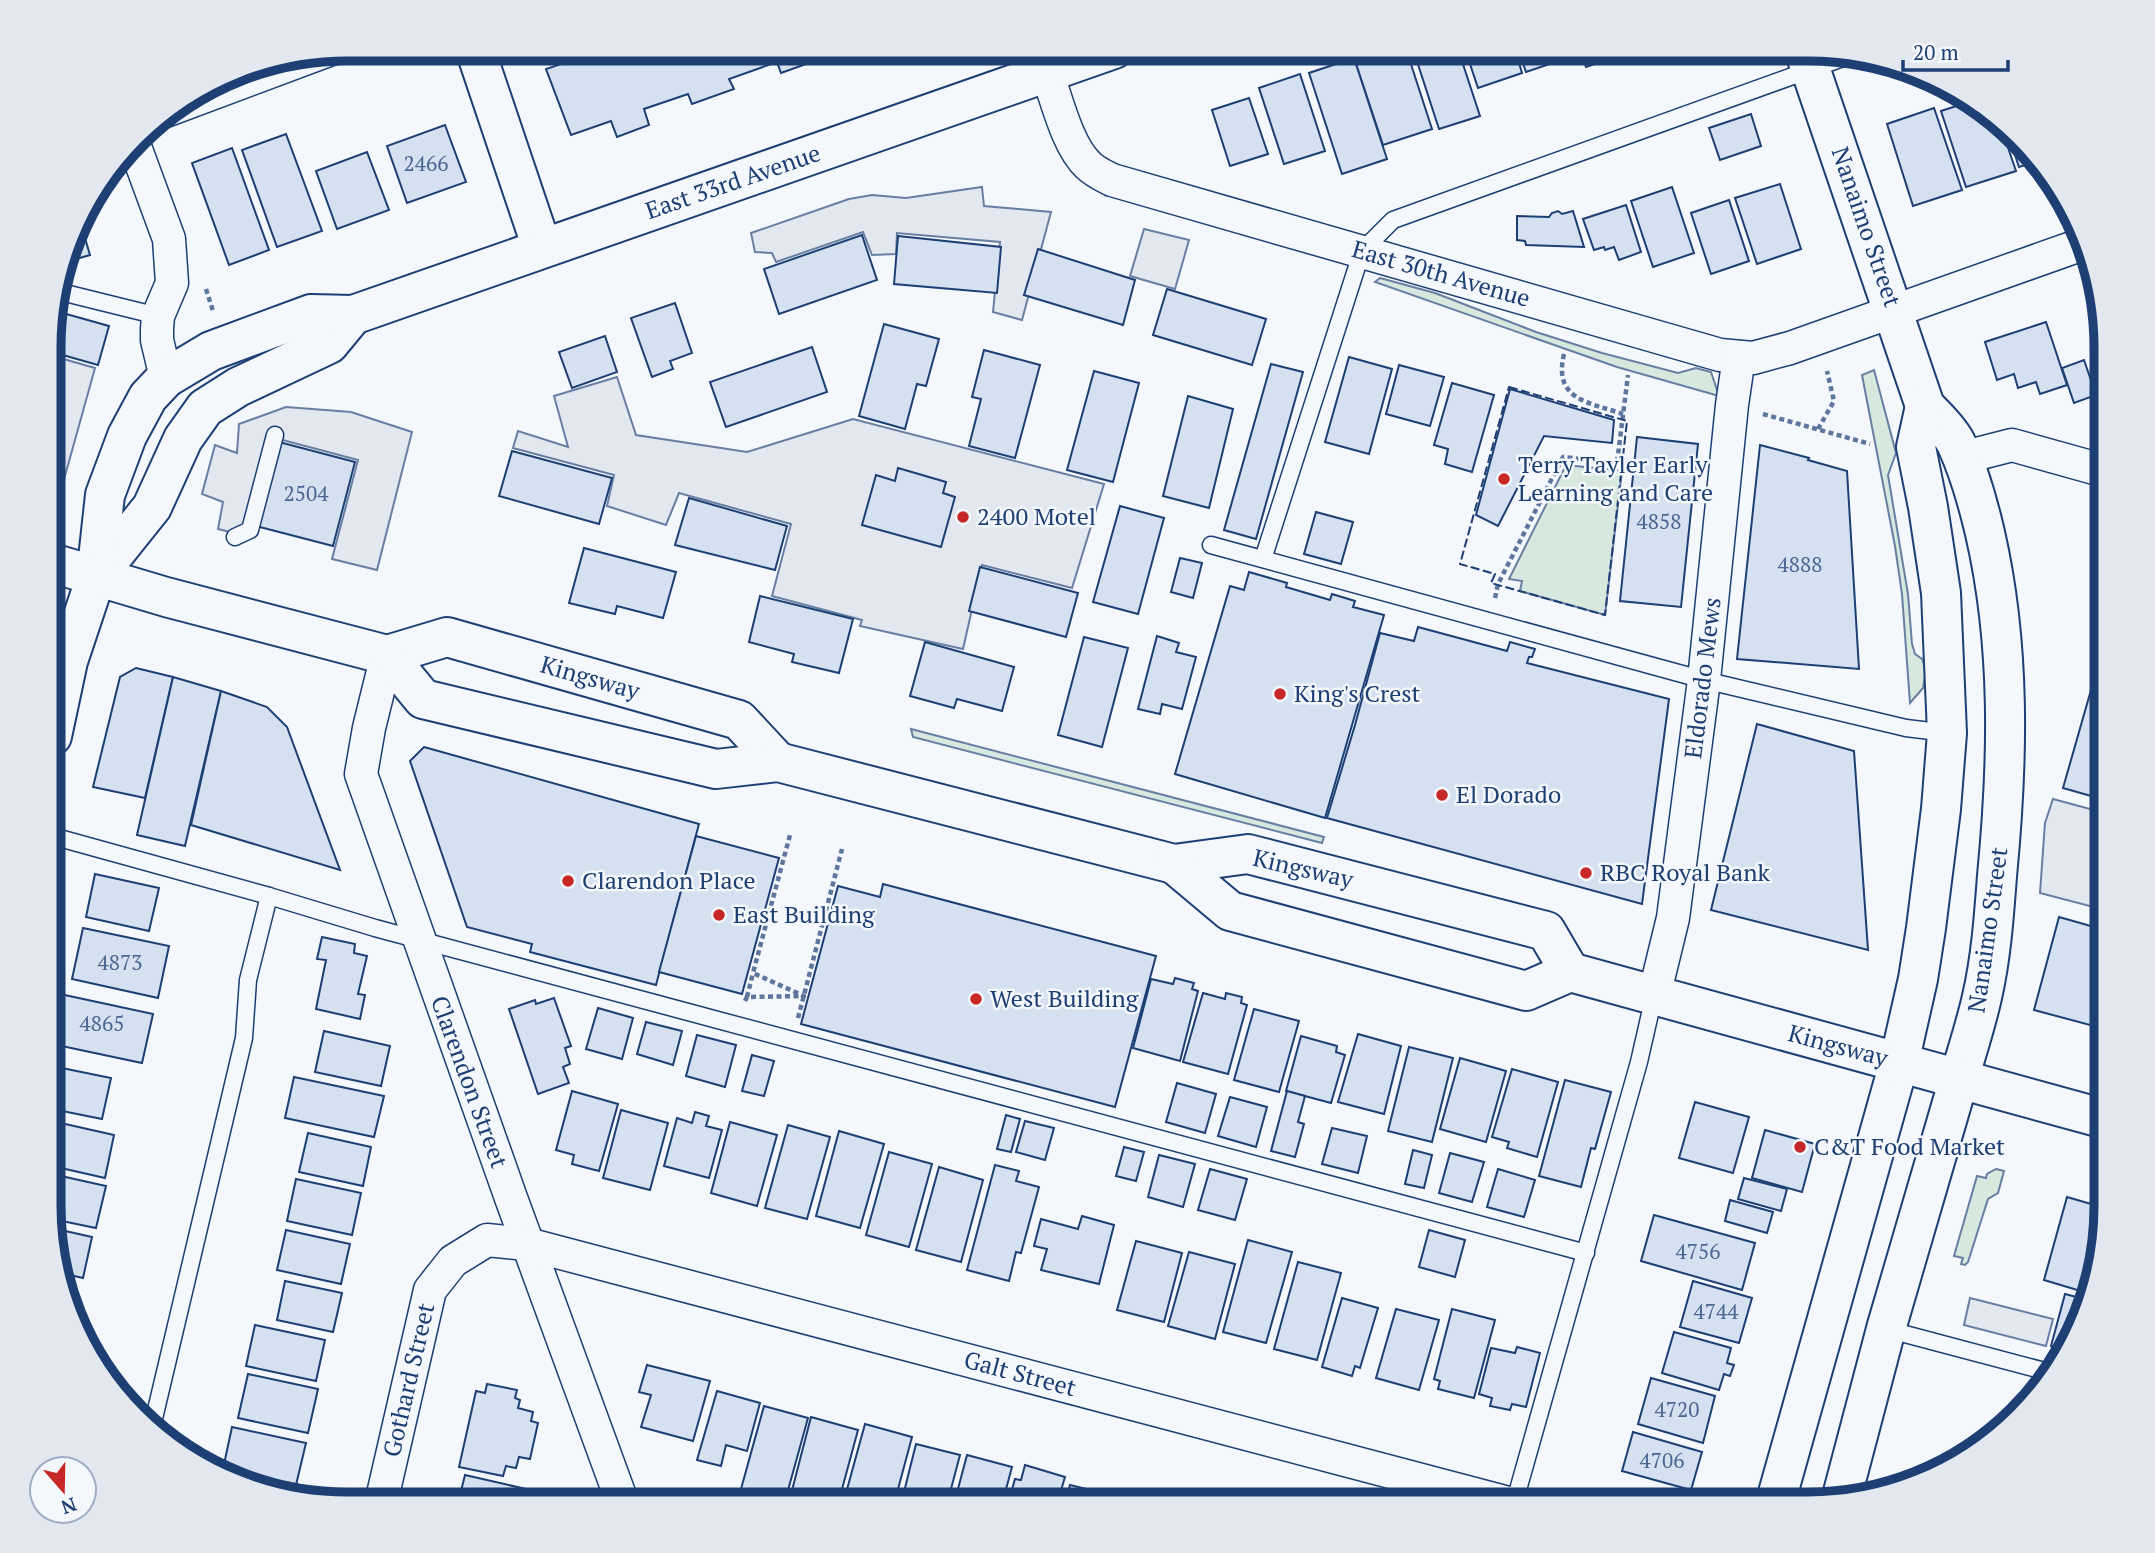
<svg xmlns="http://www.w3.org/2000/svg" width="2155" height="1553" font-family="'PT Serif',serif">
  <rect width="100%" height="100%" fill="#f4f7fb"/>
  <!-- green -->
  <g fill="#d7e8df" stroke="#687fa3" stroke-width="2">
    <path d="M1380,278l55,15 101,39 66,21 76,20 18,-5 15,4 8,24 -102,-29 -242,-85z"/>
    <path d="M1874,370l22,83 -8,22 20,119 4,50 3,10 7,5 4,11 -3,18 -13,15 -8,-109 -7,-48 -33,-171z"/>
    <path d="M1566,465l56,6 -17,144 -85,-24 2,-10 -13,-2z"/>
    <path d="M911,729l413,108 -2,6 -409,-106z"/>
    <path d="M1996,1169l8,2 -6,22 -10,6 -20,63 -3,3 -4,-1 2,-6 -9,-2 23,-80 9,2 1,-4z"/>
  </g>
  <!-- parking -->
  <g fill="#e3e8f0" stroke="#687fa3" stroke-width="2">
    <path d="M982,187l2,19 67,6 -29,108 -29,-8 7,-70 -103,-9 -1,21 -24,1 -9,-23 -87,30 -4,-9 -17,-1 -4,-19 98,-34 23,-4 34,3z"/>
    <path d="M1144,229l45,11 -14,49 -45,-13z"/>
    <path d="M53,356l42,12 -32,115 -11,-3z"/>
    <path d="M617,377l19,58 111,17 106,-33 251,65 -32,104 -90,-23 -19,84 -103,-23 2,-6 -90,-24 19,-72 -112,-31 -13,32 -59,-19 7,-31 -101,-27 5,-17 50,16 -14,-51z"/>
    <path d="M286,407l65,5 61,20 -35,138 -45,-11 26,-99 -83,-22 -25,99 -32,-8 5,-27 -21,-8 13,-49 22,8 2,-29z"/>
    <path d="M2053,799l52,14v97l-65,-17 5,-70z"/>
    <path d="M1970,1298l83,21 -7,27 -82,-21z"/>
  </g>
  <!-- building -->
  <g fill="#d5e0f0" stroke="#1d3f73" stroke-width="2">
    <path d="M579,49h269l-67,24 -4,-11 -48,17 5,10 -42,15 -4,-10 -44,15 5,16 -32,12 -6,-16 -40,14 -25,-66 36,-12z"/>
    <path d="M1381,49h25l26,80 -49,16 -29,-87z"/>
    <path d="M1413,49h45l22,67 -41,13z"/>
    <path d="M1465,49h50l7,24 -44,15z"/>
    <path d="M1518,49l50,1 3,7 -45,15z"/>
    <path d="M1580,50h46l1,3 -41,14z"/>
    <path d="M1354,58l33,101 -45,15 -33,-101z"/>
    <path d="M1300,74l25,77 -41,13 -25,-76z"/>
    <path d="M1249,98l19,56 -38,12 -18,-56z"/>
    <path d="M1972,101l18,10 10,13 16,47 -50,16 -25,-76z"/>
    <path d="M1934,108l28,82 -49,16 -26,-82z"/>
    <path d="M1751,114l10,32 -41,14 -11,-32z"/>
    <path d="M445,125l21,57 -59,21 -20,-57z"/>
    <path d="M286,134l36,97 -45,16 -35,-97z"/>
    <path d="M2008,134l24,29 -13,4z"/>
    <path d="M232,148l37,102 -40,15 -37,-102z"/>
    <path d="M367,152l22,58 -52,19 -21,-58z"/>
    <path d="M1780,184l21,65 -44,15 -22,-66z"/>
    <path d="M1672,187l22,66 -41,14 -22,-66z"/>
    <path d="M1729,200l20,61 -38,13 -20,-61z"/>
    <path d="M1626,205l15,47 -22,8 -5,-13 -9,3 -1,-3 -10,3 -11,-31z"/>
    <path d="M1558,211l4,3 11,-3 11,36 -58,-2 -1,-4 -8,-1v-24l32,1 3,-4z"/>
    <path d="M79,218l11,37 -24,7z"/>
    <path d="M862,235l15,45 -98,34 -15,-45z"/>
    <path d="M898,236l103,11 -4,46 -103,-9z"/>
    <path d="M1038,249l97,31 -12,45 -99,-30z"/>
    <path d="M1167,289l99,30 -14,46 -99,-30z"/>
    <path d="M675,303l17,50 -22,8 3,8 -21,8 -21,-59z"/>
    <path d="M52,310l57,16 -11,39 -46,-13z"/>
    <path d="M2046,322l21,63 -27,9 -4,-12 -18,6 -4,-14 -17,6 -12,-38z"/>
    <path d="M884,324l55,15 -13,47 -9,-2 -12,45 -46,-13z"/>
    <path d="M605,336l12,36 -45,16 -13,-36z"/>
    <rect x="2098" y="337" width="7" height="56"/>
    <path d="M812,347l15,45 -101,35 -16,-45z"/>
    <path d="M984,350l56,15 -25,93 -46,-12 12,-47 -9,-2z"/>
    <path d="M1349,357l43,12 -23,85 -44,-12z"/>
    <path d="M2084,360l12,35 -22,8 -12,-35z"/>
    <path d="M1271,364l32,8 -47,167 -32,-9z"/>
    <path d="M1399,365l45,12 -14,49 -44,-12z"/>
    <path d="M1094,371l45,12 -26,99 -46,-12z"/>
    <path d="M1452,383l42,12 -22,77 -27,-8 3,-15 -14,-4z"/>
    <path d="M1510,389l104,31 -2,23 -68,-7 -46,90 -22,-11z"/>
    <path d="M1188,396l45,13 -24,99 -46,-12z"/>
    <path d="M1637,437l61,7 -17,163 -61,-6z"/>
    <path d="M279,442l76,20 -22,84 -77,-20z"/>
    <path d="M1760,445l49,13 -1,2 39,11 12,198 -122,-10z"/>
    <path d="M512,451l100,27 -13,46 -100,-28z"/>
    <path d="M898,468l48,14 -3,11 12,4 -14,50 -79,-22 14,-50 19,6z"/>
    <path d="M689,498l98,28 -12,44 -100,-25z"/>
    <path d="M1120,506l44,12 -26,96 -45,-12z"/>
    <path d="M1316,512l37,10 -12,42 -37,-10z"/>
    <path d="M584,548l92,24 -13,46 -46,-12 -2,8 -46,-11z"/>
    <path d="M1180,558l22,5 -9,35 -22,-6z"/>
    <path d="M980,567l98,26 -12,44 -97,-26z"/>
    <path d="M1249,572l38,11 -1,4 44,13 2,-6 23,7 -2,6 31,8 -59,203 -150,-44 55,-188 14,4z"/>
    <path d="M760,596l93,23 -14,54 -47,-11 2,-8 -45,-12z"/>
    <path d="M1418,627l89,24 3,-9 25,7 -3,8h-3l-2,6 142,36 -27,205 -315,-86 28,-93 25,-92 34,8z"/>
    <path d="M1157,636l22,7 -3,9 20,5 -14,52 -20,-5 -2,10 -22,-5z"/>
    <path d="M1084,637l44,11 -26,99 -44,-12z"/>
    <path d="M2105,641v159l-42,-12z"/>
    <path d="M925,642l89,25 -12,44 -45,-12 -3,9 -44,-12z"/>
    <path d="M136,668l37,9 -28,121 -52,-11 27,-110z"/>
    <path d="M173,677l48,14 -36,155 -48,-11z"/>
    <path d="M221,691l46,16 20,20 53,143 -149,-45z"/>
    <path d="M1757,724l97,27 14,199 -157,-40z"/>
    <path d="M424,747l275,77 -43,161 -126,-33 2,-8 -65,-17 -57,-166z"/>
    <path d="M696,836l83,22 -37,136 -83,-22z"/>
    <path d="M95,874l64,14 -10,43 -63,-14z"/>
    <path d="M883,884l273,72 -41,151 -314,-83 37,-138 42,11z"/>
    <path d="M2059,917l46,13v99l-71,-19z"/>
    <path d="M83,928l86,18 -11,52 -86,-19z"/>
    <path d="M322,937l33,7 -1,9 13,3 -9,38 7,1 -5,24 -44,-10 10,-49 -9,-1z"/>
    <path d="M1175,978l19,5 -2,6 6,2 -18,70 -47,-13 18,-69 22,5z"/>
    <path d="M1203,993l22,6 1,-6 16,4 -1,6 6,2 -19,69 -45,-12z"/>
    <path d="M60,994l93,20 -11,49 -90,-19v-10z"/>
    <path d="M554,998l17,48 -6,2 5,16 -7,3 6,16 -31,11 -29,-85 26,-9 1,4z"/>
    <path d="M598,1008l35,10 -11,41 -36,-10z"/>
    <path d="M1254,1009l45,12 -20,71 -45,-12z"/>
    <path d="M646,1022l36,9 -9,34 -36,-11z"/>
    <path d="M324,1031l66,15 -9,40 -66,-14z"/>
    <path d="M1358,1034l43,12 -17,68 -46,-12z"/>
    <path d="M697,1035l39,10 -11,42 -39,-11z"/>
    <path d="M1301,1036l36,10 -1,6 9,3 -14,48 -45,-12z"/>
    <path d="M1409,1047l44,11 -21,84 -44,-11z"/>
    <path d="M752,1055l22,6 -10,35 -22,-5z"/>
    <path d="M1460,1058l46,13 -20,71 -46,-13z"/>
    <path d="M52,1066l59,12 -9,41 -50,-10z"/>
    <path d="M1512,1069l46,13 -21,75 -30,-9 2,-6 -17,-5z"/>
    <path d="M294,1077l90,19 -10,41 -89,-19z"/>
    <path d="M1565,1080l46,12 -16,57 -4,-1 -10,39 -42,-11z"/>
    <path d="M1177,1083l39,11 -11,39 -39,-11z"/>
    <path d="M572,1091l46,13 -19,67 -27,-7 2,-9 -18,-5z"/>
    <path d="M1287,1091l18,5 -7,26 6,2 -9,33 -24,-6z"/>
    <path d="M1230,1097l37,10 -11,40 -38,-11z"/>
    <path d="M1695,1102l54,15 -16,56 -54,-15z"/>
    <path d="M621,1110l47,13 -18,67 -47,-12z"/>
    <path d="M695,1112l14,4 -3,10 16,4 -13,48 -45,-12 13,-48 15,5z"/>
    <path d="M1006,1115l14,4 -9,33 -14,-3z"/>
    <path d="M52,1121l62,14 -9,43 -53,-12z"/>
    <path d="M1025,1121l29,7 -9,32 -29,-8z"/>
    <path d="M730,1122l47,13 -20,71 -46,-13z"/>
    <path d="M788,1125l42,12 -23,82 -42,-11z"/>
    <path d="M1332,1128l35,8 -9,37 -36,-9z"/>
    <path d="M1765,1130l50,14 -13,48 -50,-14z"/>
    <path d="M839,1131l45,13 -24,84 -44,-12z"/>
    <path d="M308,1133l63,14 -8,39 -64,-14z"/>
    <path d="M1124,1147l20,5 -8,29 -20,-5z"/>
    <path d="M1413,1150l19,5 -8,33 -19,-4z"/>
    <path d="M889,1152l43,12 -23,83 -43,-12z"/>
    <path d="M1450,1153l34,9 -12,40 -33,-9z"/>
    <path d="M1159,1155l36,9 -12,43 -35,-10z"/>
    <path d="M995,1165l24,6 -3,10 23,6 -18,66 -5,-1 -7,29 -42,-11z"/>
    <path d="M939,1167l44,13 -22,82 -45,-12z"/>
    <path d="M1210,1169l37,10 -12,41 -37,-10z"/>
    <path d="M1498,1169l37,11 -11,37 -37,-10z"/>
    <path d="M52,1174l54,12 -10,42 -44,-9z"/>
    <path d="M1744,1178l43,11 -6,22 -43,-12z"/>
    <path d="M296,1179l65,14 -9,42 -65,-14z"/>
    <path d="M2067,1197l38,11v9l-21,75 -40,-12z"/>
    <path d="M1730,1200l43,12 -6,21 -42,-12z"/>
    <path d="M1654,1215l101,28 -13,47 -101,-29z"/>
    <path d="M1082,1216l32,9 -15,59 -58,-14 6,-21 -13,-3 7,-27 37,10z"/>
    <path d="M52,1228l40,9 -9,41 -22,-5 -9,-29z"/>
    <path d="M286,1230l64,14 -9,40 -64,-14z"/>
    <path d="M1429,1230l36,10 -10,37 -36,-10z"/>
    <path d="M1248,1240l44,12 -26,91 -43,-11z"/>
    <path d="M1136,1241l46,12 -18,69 -47,-12z"/>
    <path d="M1189,1252l46,12 -20,75 -47,-13z"/>
    <path d="M1298,1262l43,11 -24,87 -43,-11z"/>
    <path d="M285,1281l57,12 -9,39 -56,-12z"/>
    <path d="M1693,1281l59,17 -13,45 -59,-16z"/>
    <path d="M2065,1294l23,6 -5,19 -17,31 -15,-4z"/>
    <path d="M1342,1298l36,10 -18,60 -5,-2 -3,10 -30,-9z"/>
    <path d="M1396,1309l43,11 -20,70 -43,-12z"/>
    <path d="M1452,1309l43,11 -21,78 -36,-9 2,-8 -6,-2z"/>
    <path d="M255,1325l70,15 -9,41 -70,-15z"/>
    <path d="M1674,1332l57,16 -4,15 7,2 -4,11 -6,-2 -5,16 -57,-17z"/>
    <path d="M1517,1347l23,6 -14,54 -14,-3 -2,6 -20,-4 2,-8 -13,-4 12,-46 24,5z"/>
    <path d="M647,1365l63,16 -17,60 -52,-14 10,-32 -12,-3z"/>
    <path d="M248,1374l70,15 -10,44 -70,-15z"/>
    <path d="M1651,1378l64,18 -12,47 -65,-19z"/>
    <path d="M487,1384l30,6 -2,8 5,2 -2,8 15,4 -2,9 7,2 -8,36 -11,-2 -3,11 -10,-2 -3,10 -44,-9 17,-76 9,2z"/>
    <path d="M717,1391l43,12 -13,48 -21,-6 -5,21 -24,-6z"/>
    <path d="M764,1406l44,12 -23,83 -44,-12z"/>
    <path d="M811,1417l47,13 -20,74h-42l-7,-2z"/>
    <path d="M865,1424l47,13 -18,67h-51z"/>
    <path d="M232,1427l74,16 -10,42 -73,-16z"/>
    <path d="M1633,1432l69,20 -11,38 -69,-19z"/>
    <path d="M916,1444l44,11 -13,49h-46z"/>
    <path d="M967,1455l45,12 -10,37h-48z"/>
    <path d="M1025,1465l40,12 -8,27h-49l7,-25 6,1z"/>
    <path d="M465,1475l61,14 -3,14h-65z"/>
    <path d="M234,1479l59,13 -1,4 -41,-8z"/>
    <path d="M1070,1485l45,11 -2,8h-48z"/>
    <path d="M1118,1497l30,7h-31z"/>
  </g>
  <g fill="none" stroke-linecap="round" stroke-linejoin="round">
    <defs>
      <g id="service">
        <path d="M148,126l206,-77"/>
        <path d="M57,291l101,25"/>
        <path d="M235,537l15,-7 25,-95"/>
        <path d="M1211,545l493,135 202,48 41,5"/>
        <path d="M1263,559l99,-308 31,-31 458,-165"/>
        <path d="M52,836l217,60 106,32 1211,325"/>
        <path d="M1886,1329l166,44"/>
        <path d="M152,1427l92,-389 4,-58 21,-84"/>
        <path d="M1514,1504l125,-442 15,-66"/>
      </g>
      <g id="minor">
        <path d="M1047,73c10,27 20,72 41,92 7,7 16,11 24,15l608,175 33,3 37,-10 293,-104"/>
        <path d="M134,144l35,95 3,44 -14,33 -1,13v11l9,38"/>
        <path d="M1961,458l51,-13 93,26"/>
        <path d="M387,655l-18,73 -8,46 150,424 112,306"/>
        <path d="M1654,996l19,-78 31,-238 28,-275 7,-48"/>
        <path d="M381,1503l49,-213 23,-29 34,-21 40,4 985,260"/>
      </g>
      <g id="tertiary">
        <path d="M475,49l67,199"/>
        <path d="M1804,50l121,356c10,11 24,23 31,37 13,28 22,60 29,90 26,113 23,229 12,343 -3,40 -6,82 -15,121 -6,27 -15,54 -23,82"/>
        <path d="M96,577l56,-70 31,-68 22,-31 33,-21 91,-43 24,-29"/>
        <path d="M52,736l16,-75 28,-84 9,-82 22,-59 21,-39 18,-19 45,-27 100,-37 42,1 761,-266"/>
        <path d="M1899,1063l19,-84 8,-51 15,-119 6,-76 -6,-140 -13,-86 -12,-60 9,-41"/>
      </g>
      <g id="secondary">
        <path d="M1842,1496l44,-167 73,-250"/>
        <path d="M1775,1504l124,-441"/>
      </g>
      <g id="primary">
        <path d="M52,563l114,34 221,58 60,-18 292,83 39,42"/>
        <path d="M387,655l36,44 293,70 62,-7 396,102 74,-10 298,77 24,41"/>
        <path d="M1174,864l56,47 296,80 44,-19 535,147"/>
      </g>
    </defs>
    <!-- service casing -->
    <use href="#service" stroke="#1d3f73" stroke-width="19"/>
    <!-- minor casing -->
    <use href="#minor" stroke="#1d3f73" stroke-width="35"/>
    <!-- tertiary casing -->
    <use href="#tertiary" stroke="#1d3f73" stroke-width="42"/>
    <!-- secondary casing -->
    <use href="#secondary" stroke="#1d3f73" stroke-width="42"/>
    <!-- primary casing -->
    <use href="#primary" stroke="#1d3f73" stroke-width="42"/>
    <!-- path -->
    <g stroke="#5e769c" stroke-width="4.5" stroke-dasharray="5 3.5" stroke-linecap="butt">
      <path d="M206,289l7,22"/>
      <path d="M1564,354c-11,46 24,48 59,60"/>
      <path d="M1763,414l107,30"/>
      <path d="M1818,429l16,-28 -7,-30"/>
      <path d="M1495,598l3,-14 65,-127 54,6 11,-88"/>
      <path d="M747,997l6,-24"/>
      <path d="M745,1001l2,-4 57,-1 -51,-23 37,-138"/>
      <path d="M798,1018l44,-169"/>
    </g>
    <!-- service -->
    <use href="#service" stroke="#f4f7fb" stroke-width="16"/>
    <!-- minor -->
    <use href="#minor" stroke="#f4f7fb" stroke-width="32"/>
    <!-- tertiary -->
    <use href="#tertiary" stroke="#f4f7fb" stroke-width="38"/>
    <!-- secondary -->
    <use href="#secondary" stroke="#f4f7fb" stroke-width="38"/>
    <!-- primary -->
    <use href="#primary" stroke="#f4f7fb" stroke-width="38"/>
    <!-- fence -->
    <path stroke="#1d3f73" stroke-width="2" stroke-dasharray="9 3.5" stroke-linecap="butt" d="M1509,387l118,34 -22,194 -114,-32 4,-9 -35,-10z"/>
  </g>
  <!-- markers -->
  <g fill="#c62828" stroke="#f4f7fb" stroke-width="2.5">
    <circle cx="1504" cy="479" r="7"/>
    <circle cx="963" cy="517" r="7"/>
    <circle cx="1280" cy="694" r="7"/>
    <circle cx="1442" cy="795" r="7"/>
    <circle cx="1586" cy="873" r="7"/>
    <circle cx="568" cy="881" r="7"/>
    <circle cx="719" cy="915" r="7"/>
    <circle cx="976" cy="999" r="7"/>
    <circle cx="1800" cy="1147" r="7"/>
  </g>
  <g text-anchor="middle" stroke-width="5" stroke-linejoin="round" paint-order="stroke">
    <!-- number labels -->
    <g font-size="21" fill="#4b6792">
      <text x="426" y="171">2466</text>
      <text x="306" y="501">2504</text>
      <text x="1659" y="529">4858</text>
      <text x="1800" y="572">4888</text>
      <text x="120" y="970">4873</text>
      <text x="102" y="1031">4865</text>
      <text x="1698" y="1259">4756</text>
      <text x="1716" y="1319">4744</text>
      <text x="1677" y="1417">4720</text>
      <text x="1662" y="1468">4706</text>
    </g>
    <!-- street labels -->
    <g font-size="24" fill="#1d3f73" stroke="#f4f7fb">
      <text transform="translate(733 182) rotate(-19)" y="8">East 33rd Avenue</text>
      <text transform="translate(1866 227) rotate(71)" y="8">Nanaimo Street</text>
      <text transform="translate(1441 274) rotate(16)" y="8">East 30th Avenue</text>
      <text transform="translate(590 678) rotate(16)" y="8">Kingsway</text>
      <text transform="translate(1703 678) rotate(-83)" y="8">Eldorado Mews</text>
      <text transform="translate(1303 869) rotate(13)" y="8">Kingsway</text>
      <text transform="translate(1988 930) rotate(-82)" y="8">Nanaimo Street</text>
      <text transform="translate(1838 1046) rotate(15)" y="8">Kingsway</text>
      <text transform="translate(469 1082) rotate(70)" y="8">Clarendon Street</text>
      <text transform="translate(1020 1374) rotate(15)" y="8">Galt Street</text>
      <text transform="translate(409 1380) rotate(-77)" y="8">Gothard Street</text>
    </g>
    <!-- poi labels -->
    <g font-size="24" fill="#1d3f73" stroke="#f4f7fb" text-anchor="start">
      <text x="1518" y="473">Terry Tayler Early<tspan x="1518" dy="28">Learning and Care</tspan></text>
      <text x="977" y="525">2400 Motel</text>
      <text x="1294" y="702">King's Crest</text>
      <text x="1456" y="803">El Dorado</text>
      <text x="1600" y="881">RBC Royal Bank</text>
      <text x="582" y="889">Clarendon Place</text>
      <text x="733" y="923">East Building</text>
      <text x="990" y="1007">West Building</text>
      <text x="1814" y="1155">C&amp;T Food Market</text>
    </g>
  </g>
  <!-- crop -->
  <path d="M0 0H2155V1553H0ZM347 61H1808A286 286 0 0 1 2094 347V1206A286 286 0 0 1 1808 1492H347A286 286 0 0 1 61 1206V347A286 286 0 0 1 347 61Z" fill="#e3e8f0" fill-rule="evenodd"/>
  <path fill="none" stroke="#1d3f73" stroke-width="9" d="M347 61H1808A286 286 0 0 1 2094 347V1206A286 286 0 0 1 1808 1492H347A286 286 0 0 1 61 1206V347A286 286 0 0 1 347 61Z"/>
  <!-- north arrow -->
  <g transform="translate(63 1490) rotate(160)"><circle r="33" fill="#f4f7fb" stroke="#9eadc5" stroke-width="2"/>
  <path d="M0-5L12 26L0 18L-12 26Z" fill="#c62828"/>
  <text y="-10" font-size="19" font-weight="bold" text-anchor="middle" fill="#1d3f73">N</text>
  </g>
  <!-- scale -->
  <path d="M1903 60v10h105v-10" fill="none" stroke="#1d3f73" stroke-width="3.5"/>
  <text x="1913" y="60" font-size="21" fill="#1d3f73" stroke="#f4f7fb" stroke-width="5" paint-order="stroke">20 m</text>
</svg>
